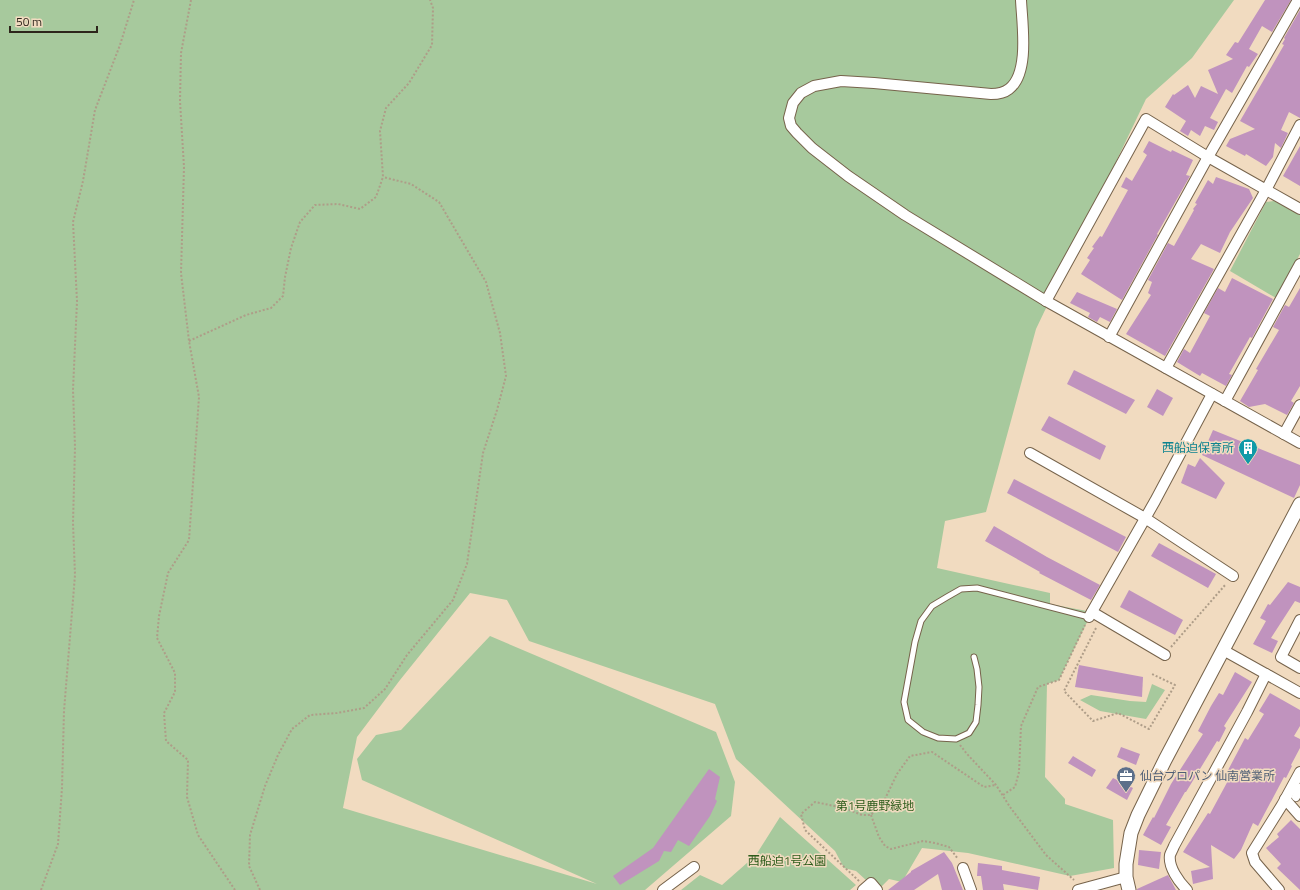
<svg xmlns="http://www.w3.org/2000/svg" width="1300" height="890" font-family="'Titillium Web','Noto Sans JP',sans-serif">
  <rect width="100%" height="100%" fill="#f1dbc0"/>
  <!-- green -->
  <g fill="#a7c99d">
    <path d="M0,0h1234l-42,58 -46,41 -110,230 -50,183 -41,9 -8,47 113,25v11l42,8 -33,68 -12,4 -2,93 20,22v5l48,16 1,48 -44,8 -102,-23 -46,-5 -20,34 -13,-3 -11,11h-1l-21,-19 -12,-3 -9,-17 -99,-92 -21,-55 -186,-63 -22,-41 -37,-7 -70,87 -43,57 -14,71 254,76 -235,-104 -5,-21 19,-24 25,-5 89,-94 226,96 19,50 -4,34 -86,74h-645z"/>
    <path d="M1274,201l26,14v39l-24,44 -46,-27 36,-69z"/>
    <path d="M1152,684l13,6 -19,29 -46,-8 -20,-11 11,-5 39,6 16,1z"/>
    <path d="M780,817l76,68 -6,5h-169l19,-15 22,10 34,-30z"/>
  </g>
  <!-- building -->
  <g fill="#c093be">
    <path d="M1265,0h26l-19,32 -10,-6 -13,23 9,5 -9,13 -2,-1 -15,27 -6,-4 -16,29 8,4 -4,8 -9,-4 -5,10 -9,-6 -3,6 -8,-5 6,-10 -21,-14 8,-13 1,1 14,-10 7,13 6,-12 17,8 -10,-24 25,-11 -7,-4 9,-13 3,1z"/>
    <path d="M1300,10v108l-11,-6 -8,18 7,3 -7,15 -6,-5 -2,14 -7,9 -20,-12 -1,2 -19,-10 4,-7 25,-10 -15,-8 44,-76 -2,-1 3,-5 -1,-1z"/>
    <path d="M1149,141l22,11 1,-2 21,10 -7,15 4,1 -33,58 1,1 -2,3 -34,62 -41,-26 9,-14 -3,-2 7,-10 -2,-1 8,-11 2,1 26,-47 -7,-3 5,-10 6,4 15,-26 -4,-3z"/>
    <path d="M1300,146v40l-17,-10z"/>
    <path d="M1216,177l33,12 4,9 -23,34 -10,21 -19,-9 -10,15 23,10 -49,87 -39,-22 25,-39 -3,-2 4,-11 -4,-2 20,-37 6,3 20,-36 -1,-1 4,-5 -2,-1 13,-23 5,4z"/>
    <path d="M1232,278l41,21 -21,39 -2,-1 -21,37 3,1 -6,11 -24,-13 -2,3 -23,-14 7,-13 6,4 20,-37 -6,-3 14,-25 7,4z"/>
    <path d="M1300,288v98l-9,15 3,2 -7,12 -22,-11 -16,3 -9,-6 18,-31 -2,-1 23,-39 -6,-3 12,-22 4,2z"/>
    <path d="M1077,292l40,17 -7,13 -10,-5 -3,5 -9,-5 2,-4 -20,-10z"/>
    <path d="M1074,370l61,30 -9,14 -59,-30z"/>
    <path d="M1157,389l16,9 -10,18 -16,-9z"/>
    <path d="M1049,416l57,30 -6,14 -59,-30z"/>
    <path d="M1213,430l87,35v20l-6,13 -92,-43z"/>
    <path d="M1200,458l25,25 -9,16 -35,-16 7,-19 7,3z"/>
    <path d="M1014,479l112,58 -8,15 -111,-59z"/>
    <path d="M994,526l53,31 53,28 -9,15 -52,-27 1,-1 -55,-31z"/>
    <path d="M1159,543l57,31 -8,14 -57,-32z"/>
    <path d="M1288,582l12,5v16l-5,-2 -24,37 7,3 -6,12 -19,-9 13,-23 -6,-3 8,-14 2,1z"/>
    <path d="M1129,590l54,30 -8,15 -55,-28z"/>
    <path d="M1079,665l64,12 -1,20 -67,-10z"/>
    <path d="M1235,672l17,10 -28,44 2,2 -7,14 -2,-1 -31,51h-1l-19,33 5,2 -10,18 -18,-10 10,-18 1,1 17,-34 32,-50 -5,-3 13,-25 8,-13 4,2z"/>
    <path d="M1270,693l30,17v16l-6,10 6,3v9l-9,17 1,1 -6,12 -2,-1 -26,49 -5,-3 -12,27 -7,9 -23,-14 2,34 -20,5 -2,-13 19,-4 -27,-15 25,-39 2,1 20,-37 -4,-3 19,-36 3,2 16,-26 -5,-3z"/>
    <path d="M1121,747l19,7 -4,11 -19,-8z"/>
    <path d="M1073,756l23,14 -4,7 -24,-14z"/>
    <path d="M709,769l11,8 -5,22 2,2 -7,15 -21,30 -11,-6 -7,12 -7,-1 -5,10 -39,24 -7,-9 40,-28z"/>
    <path d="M1113,778l20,10 -6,12 -21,-12z"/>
    <path d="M1291,820l9,9v61l-23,-22 4,-4 -15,-16 13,-11 -2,-3z"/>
    <path d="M1139,850l22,2 -2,17 -21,-4z"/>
    <path d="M944,852l8,11 11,27h-21l-4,-16 -24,16h-26l23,-18v-1z"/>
    <path d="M978,863l24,3v4l38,7 -2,13 -35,-6 1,6h-21l-2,-14h-4z"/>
    <path d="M1168,875l8,15h-39v-1z"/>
  </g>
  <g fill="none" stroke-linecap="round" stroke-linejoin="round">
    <defs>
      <path id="service" d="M974,657l3,12 2,18 -1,18 -2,17 -7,11 -13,6 -18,-1 -15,-6 -15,-12 -4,-18 11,-60 6,-21 11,-15 15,-9 14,-8 16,-1 112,29"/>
      <path id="pedestrian" d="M1296,797l4,-9"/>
      <g id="minor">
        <path d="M1021,0c1,23 9,73 -12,89 -5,4 -12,5 -18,5l-117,-11 -33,-2 -27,5 -13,7 -8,10 -4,15 2,8 6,7 15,15 36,28 57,39 141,86 254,142"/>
        <path d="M1046,301l100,-182 62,38 92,52"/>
        <path d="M1109,337l99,-180 90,-157"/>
        <path d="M1166,368l100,-178 34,-65"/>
        <path d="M1225,401l75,-137"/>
        <path d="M1284,434l16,-29"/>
        <path d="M1030,453l115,65 88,58"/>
        <path d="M1092,612l73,43"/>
        <path d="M1089,617l66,-116 57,-107"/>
        <path d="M1300,620l-19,37 19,11"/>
        <path d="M1223,650l77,43"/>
        <path d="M1285,799l15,17"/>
        <path d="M963,868l8,22"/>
        <path d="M663,890l31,-23"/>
        <path d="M863,890l8,-7 6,7"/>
        <path d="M1078,890l48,-13"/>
        <path d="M1187,890c-8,-8 -19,-23 -17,-35 1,-3 3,-6 4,-9l73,-134 19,-38"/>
        <path d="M1279,890l-24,-28 -3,-9 30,-48 18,-33"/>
      </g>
      <path id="tertiary" d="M1129,890l-3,-13v-13l5,-31 7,-18 27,-55 135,-256"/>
    </defs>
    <!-- service casing -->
    <use href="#service" stroke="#76634b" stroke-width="7"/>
    <!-- pedestrian casing -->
    <use href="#pedestrian" stroke="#76634b" stroke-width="10"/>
    <!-- minor casing -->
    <use href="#minor" stroke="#76634b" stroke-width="12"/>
    <!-- tertiary casing -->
    <use href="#tertiary" stroke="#76634b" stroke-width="15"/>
    <!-- path -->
    <g stroke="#ae9d88" stroke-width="2" stroke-dasharray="2 2" stroke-linecap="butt">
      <path d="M191,0l-10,53 -1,48 4,66 -3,106 8,68 10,56 -10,143 -21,33 -9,43 -2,22 18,35v19l-11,21 2,28 22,19 -1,37 11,38 37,55"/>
      <path d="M189,341l57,-26 25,-7 12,-12 2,-19 6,-29 9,-26 15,-17 23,-1 22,5 16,-12 7,-20 -3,-46 6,-23 23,-25 23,-38 1,-37 -3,-8"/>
      <path d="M1096,628l-32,63 29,30 25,-8 31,16 26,-44 -23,-11"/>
      <path d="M1171,647l55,-63"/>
      <path d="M960,745l7,9 29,31 14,22 36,48 28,25"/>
      <path d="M1003,795l12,-8 4,-15 2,-46 17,-39 21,-7 26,-55"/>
      <path d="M871,815l8,22 6,9 6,3 32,-8 12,2 14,4 9,12"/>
      <path d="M859,881l-54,-51 -4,-16 14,-12 29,6 18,7h9l13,-14 13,-27 13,-18 22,-4 52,35 12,-2"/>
      <path d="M41,890l17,-46 4,-56 2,-77 11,-136 -2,-52 2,-76 -2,-57 4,-89 -4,-79 10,-41 12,-71 25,-65 14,-45"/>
      <path d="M260,890l-11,-24 1,-31 15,-49 13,-31 14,-26 18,-14 27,-2 27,-5 21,-19 22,-34 46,-55 14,-36 16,-111 14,-43 9,-34 -6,-43 -14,-51 -47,-80 -28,-18 -28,-7"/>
    </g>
    <!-- service -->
    <use href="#service" stroke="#fff" stroke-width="5"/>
    <!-- pedestrian -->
    <use href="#pedestrian" stroke="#fff" stroke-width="8"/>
    <!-- minor -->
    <use href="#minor" stroke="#fff" stroke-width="10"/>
    <!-- tertiary -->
    <use href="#tertiary" stroke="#fff" stroke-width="13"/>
  </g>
  <!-- icons -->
  <defs>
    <symbol id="building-pin" viewBox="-11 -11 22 30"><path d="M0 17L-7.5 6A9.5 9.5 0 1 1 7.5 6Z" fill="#0f9aa8" stroke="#f1dbc0"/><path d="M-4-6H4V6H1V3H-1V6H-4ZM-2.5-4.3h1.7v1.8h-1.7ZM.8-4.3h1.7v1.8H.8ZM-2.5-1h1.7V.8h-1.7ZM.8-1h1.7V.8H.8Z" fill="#fff"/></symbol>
    <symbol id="office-pin" viewBox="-11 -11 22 30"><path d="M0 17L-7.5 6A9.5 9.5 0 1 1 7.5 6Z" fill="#5c6f8a" stroke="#f1dbc0"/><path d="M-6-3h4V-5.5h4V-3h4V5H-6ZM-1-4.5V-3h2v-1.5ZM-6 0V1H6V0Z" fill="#fff"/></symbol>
  </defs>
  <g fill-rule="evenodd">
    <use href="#building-pin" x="1237" y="437" width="22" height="30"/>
    <use href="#office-pin" x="1115" y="765" width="22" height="30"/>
  </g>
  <g text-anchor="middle" stroke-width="3" stroke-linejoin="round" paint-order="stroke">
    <!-- culture labels -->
    <g font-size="12" fill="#0d838f" stroke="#f1dbc0" text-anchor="end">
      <text x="1234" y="452">西船迫保育所</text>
    </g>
    <!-- service labels -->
    <g font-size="12" fill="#4e5e75" stroke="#f1dbc0" text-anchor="start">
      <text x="1140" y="780">仙台プロパン 仙南営業所</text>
    </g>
    <!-- park labels -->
    <g font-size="12" fill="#2c5c1a" stroke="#f1dbc0">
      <text x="875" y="810">第1号鹿野緑地</text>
      <text x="787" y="865">西船迫1号公園</text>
    </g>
  </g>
  <!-- scale -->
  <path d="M10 26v6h87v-6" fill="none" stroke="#2d251b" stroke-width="2"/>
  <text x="16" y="26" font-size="12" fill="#2d251b" stroke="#f1dbc0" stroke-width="3" paint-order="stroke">50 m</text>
</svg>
